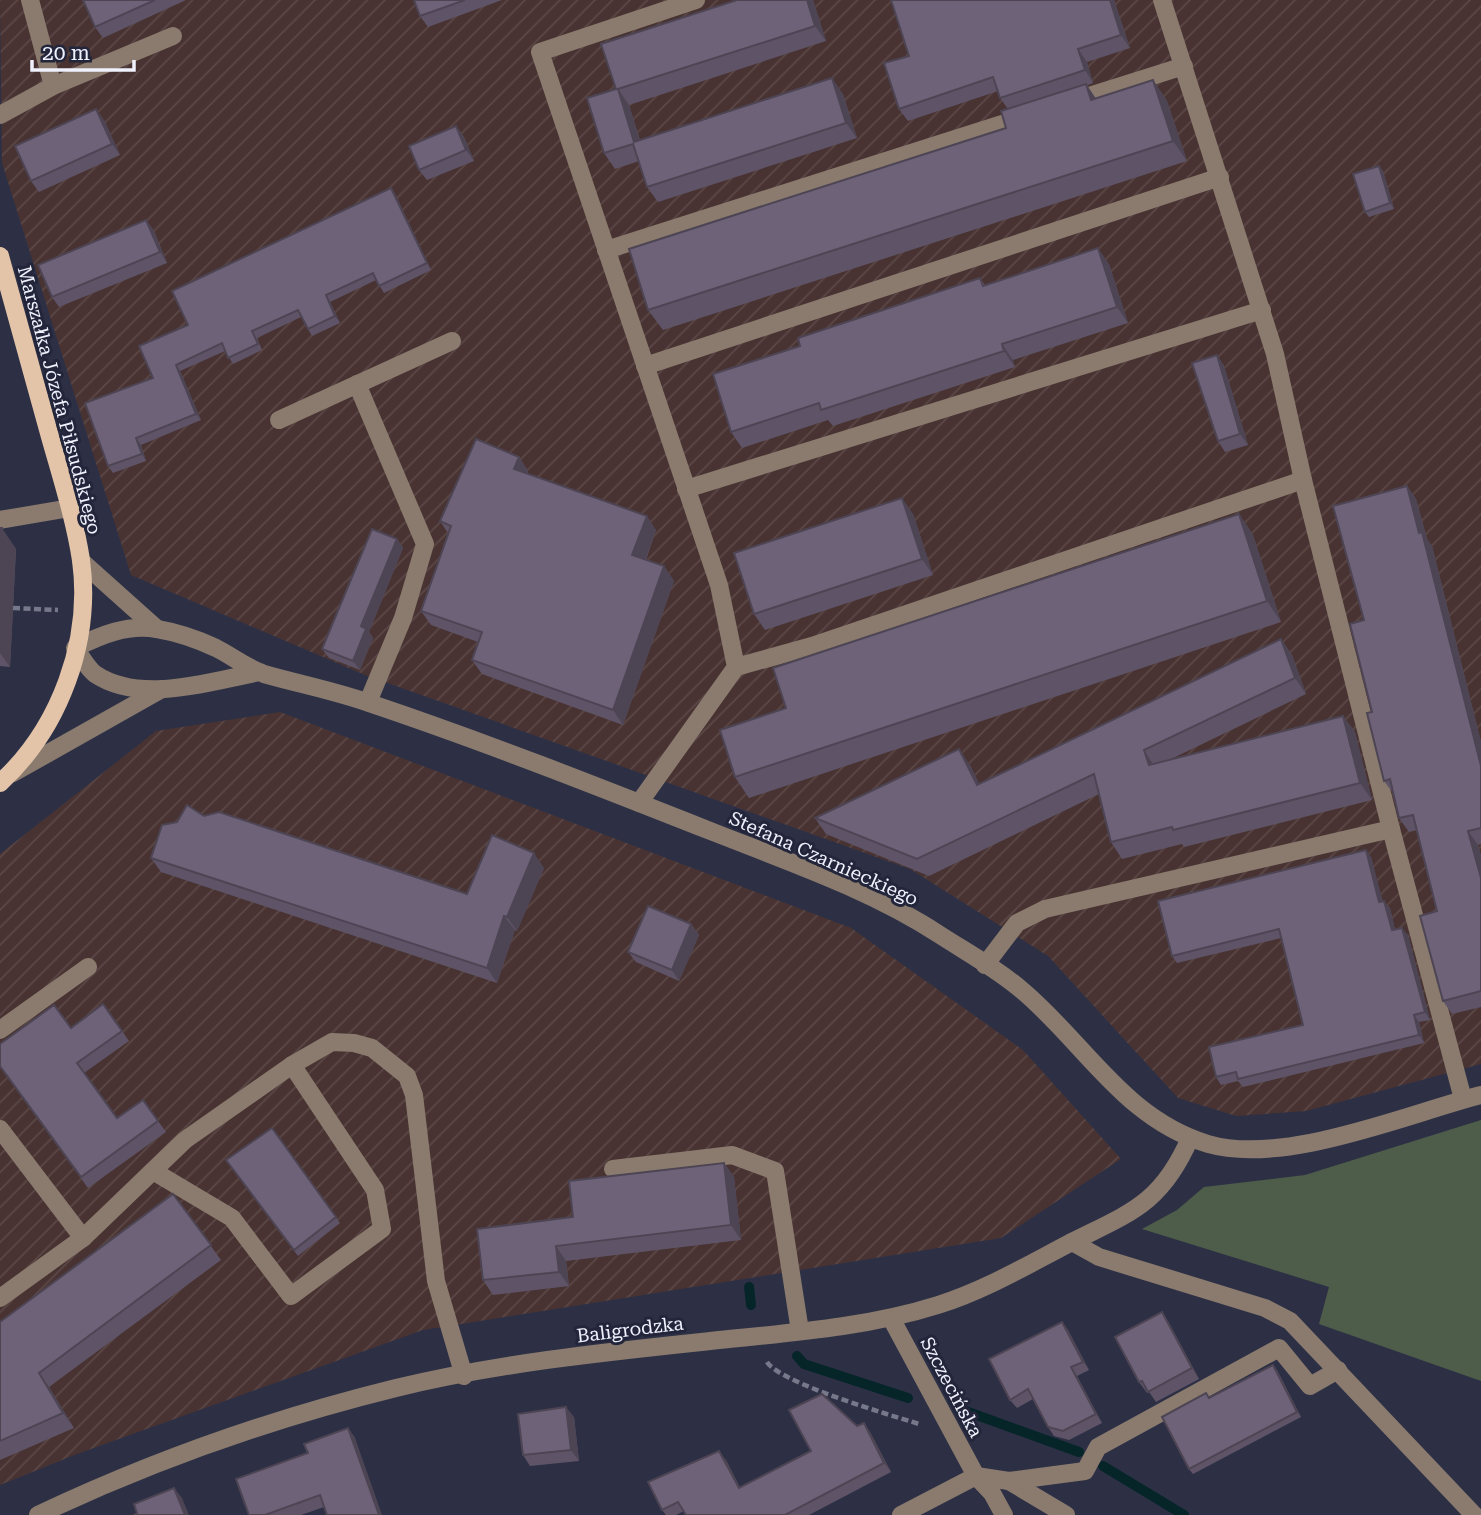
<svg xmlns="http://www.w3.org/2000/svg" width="1481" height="1515" font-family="'Roboto Serif',serif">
  <defs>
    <pattern id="industrial-furrows" width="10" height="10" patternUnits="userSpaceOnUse" patternTransform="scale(1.75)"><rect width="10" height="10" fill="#483332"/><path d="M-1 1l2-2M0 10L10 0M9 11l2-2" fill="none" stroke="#5a4746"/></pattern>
  </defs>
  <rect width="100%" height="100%" fill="#2d3045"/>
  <!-- industrial -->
  <g fill="url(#industrial-furrows)">
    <path d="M0,0h1481v1064l-175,47 -70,5 -58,-18 -130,-142 -138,-87 -545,-194 -234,-100 -129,-412z"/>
    <path d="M280,712l571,216 172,122 98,109 -120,79 -578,92 -346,124 -77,31v-631l156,-123z"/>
  </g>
  <!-- green -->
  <path fill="#4d5d49" d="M1481,1120v261l-162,-57 10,-37 -187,-58 35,-19 27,-23 101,-12z"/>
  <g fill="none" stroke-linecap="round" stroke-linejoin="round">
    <!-- stream -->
    <g stroke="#062529" stroke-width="10">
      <path d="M749,1287l2,18"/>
      <path d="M797,1356l7,8 104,34"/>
      <path d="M960,1409l119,43"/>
      <path d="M1103,1466l81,49"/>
    </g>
    <!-- path -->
    <g stroke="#77798b" stroke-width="4.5" stroke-dasharray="7 3.5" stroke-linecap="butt">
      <path d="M13,608l45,2"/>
      <path d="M767,1362c13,21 123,53 152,62"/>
    </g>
    <!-- minor -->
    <g stroke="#8a7b6e" stroke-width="18">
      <path d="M1162,0l113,354 28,126 88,349 72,270"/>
      <path d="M53,86l120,-50"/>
      <path d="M1073,101l111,-35"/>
      <path d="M0,115l53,-29 -23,-86"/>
      <path d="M606,250l421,-134"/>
      <path d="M645,366l575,-189"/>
      <path d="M357,384l68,160 -22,74 -35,84"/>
      <path d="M279,420l173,-79"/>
      <path d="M686,489l576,-179"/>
      <path d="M0,520l70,-12"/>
      <path d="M81,561l76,68"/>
      <path d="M736,667l76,-21 491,-166"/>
      <path d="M260,672c-49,9 -119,33 -165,2 -8,-6 -14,-18 -20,-26 26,-13 52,-24 82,-19 18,3 42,11 59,19 16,8 31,20 48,26 35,10 71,17 105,29 116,39 230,84 344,129 76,30 158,58 227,103 28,18 59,35 84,57 62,53 101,127 184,152 76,22 196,-29 273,-49"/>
      <path d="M13,773l149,-84"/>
      <path d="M639,803l97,-136 -17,-82 -179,-533 156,-52"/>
      <path d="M985,965l32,-42 28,-14 346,-80"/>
      <path d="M0,1030l88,-63"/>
      <path d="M0,1129l83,109"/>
      <path d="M613,1169l119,-14 43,16 25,160"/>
      <path d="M153,1171l79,47 59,78 91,-67 -7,-39 -83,-125"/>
      <path d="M1072,1242l27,15 166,51 25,13 184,194"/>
      <path d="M0,1298l83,-60 102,-98 107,-75 40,-23 22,1 18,5 35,28 7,19 22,186 28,95"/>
      <path d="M891,1318l85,158 -75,39"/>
      <path d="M976,1476l33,5 57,34"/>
      <path d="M976,1476l16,17 12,22"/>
      <path d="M1009,1481l76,-10 13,-24 181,-99 31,38 28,-16"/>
      <path d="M38,1515c114,-54 236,-97 358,-127 102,-25 210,-36 314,-47 76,-8 155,-13 228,-36 45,-14 88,-39 130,-61 61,-31 93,-39 122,-106"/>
    </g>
    <!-- major -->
    <path stroke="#e3c4a9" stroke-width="18" d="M0,256c16,57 31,113 47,170 12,44 27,89 34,134 11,81 -21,168 -81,223"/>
  </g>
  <!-- wall -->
  <g fill="#5f5467">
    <path d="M83,0h103l-83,38 -8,-11z"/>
    <path d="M414,0h88l-74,27 -8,-11z"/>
    <path d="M813,0l13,41 -197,64 11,35 203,-46 14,44 -199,64 -11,-15 -8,-26 -24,8 -11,-16 12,-64z"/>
    <path d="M891,0h223l16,48 -43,14 6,21 -6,2 9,14 57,-19 14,21 20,60 -524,169 -15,-20 358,-182 2,-19 -8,-11 -2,-7 -90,30 -9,-12 10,-53z"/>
    <path d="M104,120l16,35 -81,37 -8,-11z"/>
    <path d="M456,126l8,11 10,24 -47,19 -8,-10z"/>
    <path d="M1379,166l4,5 11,38 -25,8 -4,-5z"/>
    <path d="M391,188l4,6 36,76 -47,23 -8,-13 -46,22 10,21 -28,13 -11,-19 -44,21 5,12 -29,14 -8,-13 -45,20 21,49 -60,25 5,16 -33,12 -5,-7 45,-88 35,-53z"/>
    <path d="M146,220l8,11 13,32 -108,44 -7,-10z"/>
    <path d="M1109,264l19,59 -115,37 2,7 -182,59 -5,-6 -86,28 -11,-16 69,-86 180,-68 5,7z"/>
    <path d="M1217,355l7,11 24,79 -23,7 -7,-11z"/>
    <path d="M519,457l9,14v3l128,56 -10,30 18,6 10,15 -51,144 -141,-51 -10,-14 6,-18 -47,-17 -10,-14 27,-78 -8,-12z"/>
    <path d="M1407,486l9,13 11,40 5,7 49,196v102l-3,1 3,11v151l-29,7 -9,-13 -6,-90 -20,-81 -8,2 -10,-14 -6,-25 -9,-12 -12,-69 -8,-92z"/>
    <path d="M913,514l20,61 -168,55 -11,-16z"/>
    <path d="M1239,514l14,21 28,87 -532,176 -14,-21z"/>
    <path d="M0,528l16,21 -6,118 -10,-1z"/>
    <path d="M397,539l6,9 -34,84 4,6 -13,32 -31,-12 -7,-9z"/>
    <path d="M1281,639l11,16 14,39 -137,66 174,-44 12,16 17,68 -188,47 -2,-3 -60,15 -11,-17 -12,-48 -170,82 -103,-42 -11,-16 155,-53 9,19z"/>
    <path d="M204,816l263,78 77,-26 -27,63 -2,-1 -18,53 -336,-111 -10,-14z"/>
    <path d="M1371,857l11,44 8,7 5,22 13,5 22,85 -11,2 5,21 -181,44 -5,-6 -17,4 -5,-8 87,-52 -22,-87 -104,25 -5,-7z"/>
    <path d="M691,924l8,11 -20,46 -43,-19 -8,-10z"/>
    <path d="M103,1004l26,37 -45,32 33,45 26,-18 23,32 -78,56 -88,-121 71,-39z"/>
    <path d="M272,1128l68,95 -42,33 -72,-96z"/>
    <path d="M724,1163l10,14 7,63 -175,21 3,25 -76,9 -10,-15 90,-63z"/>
    <path d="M173,1194l48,66 -172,127 25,41 -74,32v-138z"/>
    <path d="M1162,1312l7,11 30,56 -43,23 -7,-10 -2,1 -8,-11z"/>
    <path d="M1062,1322l6,8 21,40 -12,6 25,47 -33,17 -15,-4 -6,-9 -15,-28 -16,9 -7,-8z"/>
    <path d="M1277,1370l24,47 -108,57 -4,-5 21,-71z"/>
    <path d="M574,1417l5,44 -49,5 -7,-11z"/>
    <path d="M857,1426l13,6 21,40 -82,43h-123l-2,-4 -8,4h-10l-4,-5 64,-50 14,28z"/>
    <path d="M348,1428l7,10 -31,69 -23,8h-52l59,-62z"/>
  </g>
  <!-- shaded-wall -->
  <g fill="#4d4554">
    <path d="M807,0h6l13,41 -11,-15z"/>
    <path d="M1110,0h4l16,48 -9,-13z"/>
    <path d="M1078,49l9,13 6,21 -8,-13z"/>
    <path d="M832,78l11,16 14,44 -11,-15z"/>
    <path d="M1153,80l14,21 20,60 -14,-20z"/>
    <path d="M1086,84l14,21 -9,-5z"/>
    <path d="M618,89l11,16 16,52 -11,-15z"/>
    <path d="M96,109l8,11 16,35 -8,-11z"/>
    <path d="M456,126l8,11 10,24 -8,-11z"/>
    <path d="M1379,166l4,5 11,38 -4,-6z"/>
    <path d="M391,188l4,6 36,76 -4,-7z"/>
    <path d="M146,220l8,11 13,32 -7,-11z"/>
    <path d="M1098,248l11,16 19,59 -11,-16z"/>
    <path d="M326,295l4,7 10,21 -5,-7z"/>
    <path d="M1002,344l11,16 2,7 -11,-16z"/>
    <path d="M1217,355l7,11 24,79 -8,-11z"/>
    <path d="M176,365l4,6 21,49 -5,-6z"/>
    <path d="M136,438l5,7 5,16 -4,-7z"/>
    <path d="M519,457l9,14 -4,12 -10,-14z"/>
    <path d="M1407,486l9,13 11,40 5,7 49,196v24z"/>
    <path d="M902,498l11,16 20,61 -11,-16z"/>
    <path d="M1239,514l14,21 28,87 -14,-21z"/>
    <path d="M647,516l9,14 -14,39 -10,-14z"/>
    <path d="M2,528l14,21 -6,118 -10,-14v-95z"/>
    <path d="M397,539l6,9 -34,84 4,6 -13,32 -7,-9 8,-35z"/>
    <path d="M664,566l10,15 -51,144 -10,-15z"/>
    <path d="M1281,639l11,16 14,39 -11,-16z"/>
    <path d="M1343,716l12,16 17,68 -12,-17z"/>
    <path d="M959,749l11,16 18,37 -11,-17z"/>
    <path d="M1144,750l11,17 -6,-2z"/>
    <path d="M1468,831l10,14 3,11v22z"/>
    <path d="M1366,850l5,7 14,52 -6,-7z"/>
    <path d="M534,853l10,15 -27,63 -10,-14z"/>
    <path d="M1384,901l6,7 7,30 -5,-8z"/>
    <path d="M504,916l11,14 -18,53 -10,-15z"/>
    <path d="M691,924l8,11 -20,46 -7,-11z"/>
    <path d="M1402,928l6,7 22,85 -5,-8z"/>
    <path d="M1414,1015l5,7 5,21 -5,-8z"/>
    <path d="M724,1163l10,14 7,63 -10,-15z"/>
    <path d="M556,1246l10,15 3,25 -10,-14z"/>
    <path d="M1162,1312l7,11 30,56 -7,-11z"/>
    <path d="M1062,1322l6,8 21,40 -6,-8z"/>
    <path d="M1273,1365l4,5 24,47 -4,-5z"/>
    <path d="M1071,1367l6,9 25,47 -6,-9z"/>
    <path d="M39,1373l10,14 25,41 -11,-15z"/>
    <path d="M566,1407l8,10 5,44 -8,-11z"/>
    <path d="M864,1423l6,9 21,40 -7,-9z"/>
    <path d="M348,1428l7,10 27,77h-3z"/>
    <path d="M719,1451l7,9 19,37 -6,-9z"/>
    <path d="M174,1488l8,10 7,17h-4z"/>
  </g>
  <!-- building -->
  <g fill="#6e6278" stroke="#4d4554" stroke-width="2">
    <path d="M83,0h72l-60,27z"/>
    <path d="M414,0h51l-45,16z"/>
    <path d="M737,0h70l8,26 -197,63 16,53 198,-64 14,45 -199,64 -14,-43 -29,9 -17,-55 29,-9 -15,-45z"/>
    <path d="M891,0h219l11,35 -43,14 7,21 -85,28 -7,-21 -94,32 -15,-46 25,-7z"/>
    <path d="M1153,80l20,61 -525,169 -19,-61 377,-121 -5,-17 85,-27 5,16z"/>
    <path d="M96,109l16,35 -81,37 -16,-35z"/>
    <path d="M456,126l10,24 -47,20 -10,-24z"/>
    <path d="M1379,166l11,37 -25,9 -12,-38z"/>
    <path d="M391,188l36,75 -48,23 -6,-13 -47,22 9,21 -27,13 -10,-19 -46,21 6,13 -30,14 -6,-15 -46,22 20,49 -60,24 6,16 -34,12 -23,-63 68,-25 -14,-32 49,-21 -16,-34z"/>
    <path d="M146,220l14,32 -108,45 -14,-32z"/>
    <path d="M1098,248l19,59 -115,37 2,7 -183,59 -2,-7 -88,29 -18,-58 87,-28 -2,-8 182,-60 3,8z"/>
    <path d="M1217,355l23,79 -22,7 -26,-78z"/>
    <path d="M476,439l43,18 -5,12 133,47 -15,39 32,11 -51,144 -141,-50 10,-28 -61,-21 30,-85 -11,-5z"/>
    <path d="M1407,486l12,47 3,-1 59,234v62l-13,3 13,47v113l-38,10 -23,-85 17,-5 -24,-96 -14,3 -9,-39 -6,2 -17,-68 5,-1 -22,-88 14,-4 -31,-114z"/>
    <path d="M902,498l20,61 -168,55 -20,-61z"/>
    <path d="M1239,514l28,87 -532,176 -15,-47 66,-22 -13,-40z"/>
    <path d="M0,528h2l-2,30z"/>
    <path d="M372,529l25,10 -36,87 5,3 -13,32 -31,-12z"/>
    <path d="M1281,639l14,39 -151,72 5,15 194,-49 17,67 -187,47 -1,-3 -61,15 -17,-68 -177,85 -102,-41 144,-69 18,36z"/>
    <path d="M187,805l17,11 15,-4 248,82 25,-59 42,18 -27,64 -3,-1 -17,52 -336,-110 11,-33 15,-3z"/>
    <path d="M1366,850l13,52 5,-1 8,29 10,-2 23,84 -11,3 5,20 -181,44 -2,-7 -20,5 -7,-30 94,-22 -24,-96 -107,27 -14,-55z"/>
    <path d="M648,906l43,18 -19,46 -44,-18z"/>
    <path d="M103,1004l19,27 -45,32 40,55 26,-18 15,21 -77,56 -81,-111v-22l54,-39 17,23z"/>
    <path d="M272,1128l64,89 -42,33 -68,-90z"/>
    <path d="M724,1163l7,62 -175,21 3,26 -76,8 -6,-51 96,-12 -4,-36z"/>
    <path d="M173,1194l38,51 -172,128 24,40 -63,28v-119z"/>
    <path d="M1162,1312l30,56 -44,24 -6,-11 -3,1 -24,-45z"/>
    <path d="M1062,1322l21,40 -12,5 25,47 -33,17 -15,-4 -20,-38 -18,11 -21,-41z"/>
    <path d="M1273,1365l24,47 -108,57 -27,-52 44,-24 3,5z"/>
    <path d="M822,1394l35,32 7,-3 20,40 -99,52h-99l-8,-13 -16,8 -14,-28 71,-31 20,37 72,-37 -22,-41z"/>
    <path d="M566,1407l5,43 -48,5 -5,-41z"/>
    <path d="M348,1428l31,87h-52l-7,-20 -55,20h-16l-13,-36 72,-26 -4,-9z"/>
    <path d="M174,1488l11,27h-51l3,-2 -3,-9z"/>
  </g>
  <g text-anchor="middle" stroke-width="6" stroke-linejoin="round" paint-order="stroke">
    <!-- street labels -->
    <g font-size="19" fill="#eff1fd" stroke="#23263b">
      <text transform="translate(60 400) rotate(75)" y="7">Marszałka Józefa Piłsudskiego</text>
      <text transform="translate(824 858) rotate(24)" y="7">Stefana Czarnieckiego</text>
      <text transform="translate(630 1329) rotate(-7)" y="7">Baligrodzka</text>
      <text transform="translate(952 1387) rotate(62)" y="7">Szczecińska</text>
    </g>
  </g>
  <!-- scale -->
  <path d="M32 60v10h102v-10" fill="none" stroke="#eff1fd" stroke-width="3.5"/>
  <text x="42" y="60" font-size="21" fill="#eff1fd" stroke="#23263b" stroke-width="5" paint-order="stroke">20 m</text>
</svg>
